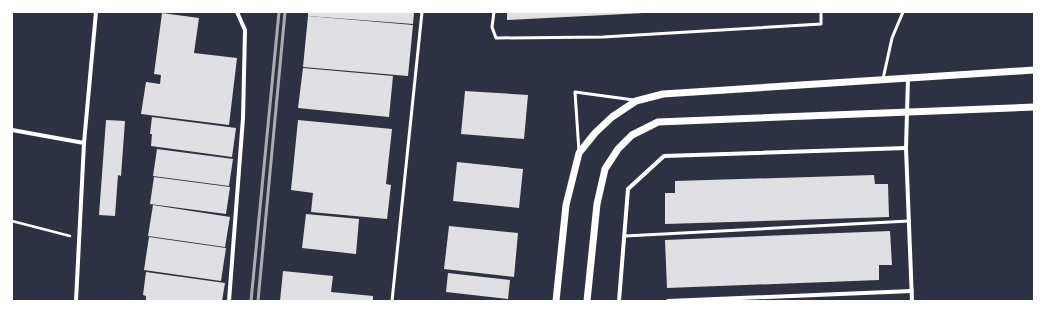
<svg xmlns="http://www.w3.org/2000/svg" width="1046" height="313" font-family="Commissioner,sans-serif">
  <rect width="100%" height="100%" fill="#2d3142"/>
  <!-- building -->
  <g fill="#e0e0e3">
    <path d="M308,12h106l-1,12 -105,-8z"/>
    <path d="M507,12h137v1l-137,7z"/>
    <path d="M162,13l37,5 -5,35 43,5 -8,67 -88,-11 5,-32 14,2 1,-9 -7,-1z"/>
    <path d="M308,16l105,9 -5,51 -105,-9z"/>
    <path d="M303,68l90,8 -4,41 -91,-9z"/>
    <path d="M465,91l63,4 -4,44 -63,-5z"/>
    <path d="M152,117l84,11 -4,29 -81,-11 1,-12h-2z"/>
    <path d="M106,120l19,1 -4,55 -3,-1 -3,41 -16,-1z"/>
    <path d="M298,120l94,9 -6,55 5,1 -4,34 -76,-7 2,-19 -22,-3z"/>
    <path d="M157,149l76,10 -4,27 -76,-10z"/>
    <path d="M457,162l66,7 -4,39 -66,-7z"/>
    <path d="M874,175l1,9h13l1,33 -224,7v-31h10v-12z"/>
    <path d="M154,177l76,10 -4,27 -76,-10z"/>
    <path d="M153,205l77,12 -5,30 -77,-11z"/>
    <path d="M306,214l53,5 -3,35 -54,-6z"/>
    <path d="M449,226l69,7 -4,44 -70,-8z"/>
    <path d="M890,231l2,34h-13v15l-212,8 -2,-48z"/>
    <path d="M149,237l77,11 -5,33 -77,-11z"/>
    <path d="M283,271l50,5 -2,16 42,4v5h-93z"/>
    <path d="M146,272l79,11 -3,18h-76v-5l-3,-1z"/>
    <path d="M448,273l62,7 -2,19 -62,-7z"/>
  </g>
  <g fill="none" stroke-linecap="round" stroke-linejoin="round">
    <!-- path -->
    <path stroke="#fff" stroke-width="2.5" d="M12,221l58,15"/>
    <!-- service -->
    <g stroke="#fff" stroke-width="3">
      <path d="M494,12l-2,15 4,11 107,-1 218,-13v-12"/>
      <path d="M883,79l9,-41 11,-26"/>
      <path d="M579,152l-4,-60 59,8"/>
      <path d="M625,236l284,-15"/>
      <path d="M392,301l30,-289"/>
    </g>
    <!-- minor -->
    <g stroke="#fff" stroke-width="4">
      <path d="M908,78l-2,70 6,153"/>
      <path d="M12,130l72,13"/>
      <path d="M76,301l8,-158 12,-131"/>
      <path d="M229,301l14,-183 2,-88 -8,-18"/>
      <path d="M619,301l9,-112 36,-33 242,-8"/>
      <path d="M668,301l244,-10"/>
    </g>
    <!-- tertiary -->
    <g stroke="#fff" stroke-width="7">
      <path d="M556,301l10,-96 13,-52 16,-20 17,-16 24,-16 27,-7 371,-24"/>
      <path d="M587,301l10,-97 8,-35 13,-20 14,-14 26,-13 376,-15"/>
    </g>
    <!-- rail -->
    <g stroke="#abadb3" stroke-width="3">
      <path d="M251,301l28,-289"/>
      <path d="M258,301l27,-289"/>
    </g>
  </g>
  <!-- border -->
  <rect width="1046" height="313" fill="none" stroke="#ffffff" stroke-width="26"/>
</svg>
